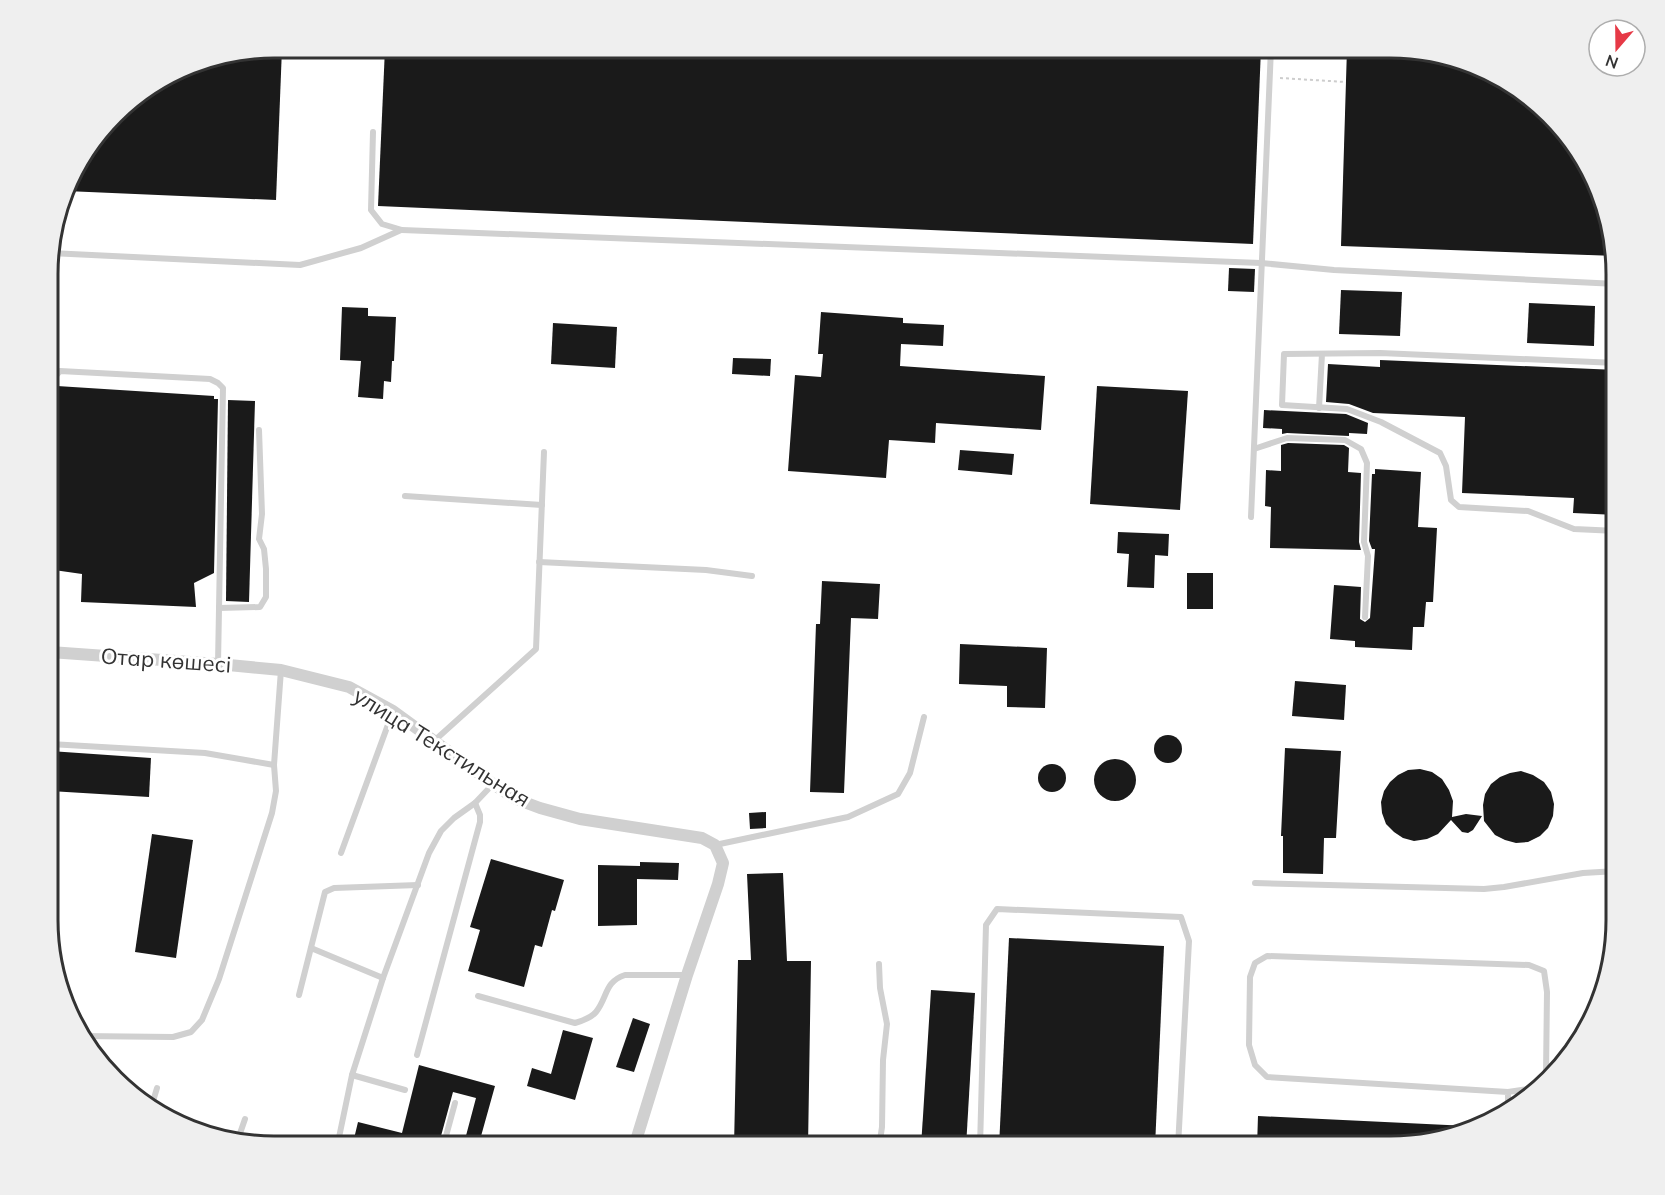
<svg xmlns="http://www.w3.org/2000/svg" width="1665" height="1195" font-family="Mulish,sans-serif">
  <rect width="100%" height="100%" fill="#fff"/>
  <!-- building -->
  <g fill="#1a1a1a">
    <path d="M274,48h8l-6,152 -210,-9 5,-17 54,-70 63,-39z"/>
    <path d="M385,48h876l-8,196 -875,-38z"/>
    <path d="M1347,48h58l72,17 52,30 65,79 22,82 -275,-10z"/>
    <path d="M1229,268l26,1 -1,23 -26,-1z"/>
    <path d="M1341,290l61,2 -2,44 -61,-2z"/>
    <path d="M1529,303l66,3 -1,40 -67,-3z"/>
    <path d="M342,307l26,1v8l28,1 -2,44h-2l-1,21 -7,-1 -1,18 -25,-2 3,-36 -21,-1z"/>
    <path d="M821,312l82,6v5l41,2 -1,21 -42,-2 -1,22 145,10 -4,54 -105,-7 -1,20 -46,-3 -3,38 -98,-7 7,-96 26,2 2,-23h-5z"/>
    <path d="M553,323l64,4 -2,41 -64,-4z"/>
    <path d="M733,358l38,1 -1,17 -38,-2z"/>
    <path d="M1380,360l237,10v145l-44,-2 1,-15 -112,-5 3,-76 -92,-4 -24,-9 -23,-2 2,-38 52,3z"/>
    <path d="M57,386l157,10v3h4l-4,174 -20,10 2,24 -115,-5 1,-28 -28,-4 1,-173z"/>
    <path d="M1097,386l91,5 -8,119 -90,-6z"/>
    <path d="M228,400l27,1 -6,201 -23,-1z"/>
    <path d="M1264,410l82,4 22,9 -1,11 -18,-1v3l-62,-3 -5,1v-5l-19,-1z"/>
    <path d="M1288,443l56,2 5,3 -1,24 13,1 -2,69 2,8 -91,-2 1,-41 -6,-1 1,-36 15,1v-26z"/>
    <path d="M960,450l54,4 -2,21 -54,-5z"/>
    <path d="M1375,469l46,3 -3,55 19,1 -4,74h-7l-2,25h-11l-1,23 -57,-3v-6l-25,-2 4,-54 27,2 -1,32 5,3 5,-4 5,-69h-3l-3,-8 3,-67h3z"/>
    <path d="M1118,532l51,2 -1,22 -13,-1 -1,33 -27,-1 2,-33 -12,-1z"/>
    <rect x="1187" y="573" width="26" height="36"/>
    <path d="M822,581l58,3 -2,35 -27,-1 -7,175 -34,-1 6,-168h4z"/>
    <path d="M960,644l87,4 -2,60 -38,-1v-21l-48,-2z"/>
    <path d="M1295,681l51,4 -2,35 -52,-4z"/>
    <circle cx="1168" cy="749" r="14"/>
    <path d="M1285,748l56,3 -5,87h-12l-1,36 -40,-1v-37h-2z"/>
    <path d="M50,751l101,7 -2,39 -99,-6z"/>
    <circle cx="1115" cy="780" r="21"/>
    <circle cx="1052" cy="778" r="14"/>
    <path d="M1420,769l12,3 10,7 7,11 4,11 -1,16 14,-3 16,2 -9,14 -5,3 -6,-1 -11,-12 -13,14 -11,5 -13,2 -11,-3 -9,-6 -8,-8 -4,-11 -1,-11 3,-11 6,-9 8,-7 10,-5z"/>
    <path d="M1521,771l12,4 11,7 7,10 3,12 -1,12 -5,12 -8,8 -12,6 -12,1 -11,-3 -10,-5 -11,-14 -1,-16 2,-11 6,-10 9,-7 10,-4z"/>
    <path d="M766,812v16l-16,1 -1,-16z"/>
    <path d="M152,834l41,6 -17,118 -41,-6z"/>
    <path d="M491,859l73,21 -9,31 -3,-1 -10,37 -7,-2 -11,42 -56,-16 12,-41 -10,-3z"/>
    <path d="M640,862l39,1 -1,17 -41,-1v46l-39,1v-61l42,1z"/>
    <path d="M783,873l4,88h24l-3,186h-74l4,-187h13l-4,-86z"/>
    <path d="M1009,938l155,8 -9,201h-156z"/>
    <path d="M931,990l44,3 -9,154h-45z"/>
    <path d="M633,1018l17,6 -16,48 -18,-5z"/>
    <path d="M563,1030l30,8 -18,62 -48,-14 5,-18 19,6z"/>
    <path d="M419,1065l76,21 -17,61h-15l13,-49 -23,-6 -15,55h-86l6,-25 44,11z"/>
    <path d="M1258,1116l210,10v3l-77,18h-134z"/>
  </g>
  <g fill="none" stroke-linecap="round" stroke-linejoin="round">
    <!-- path -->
    <path stroke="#cdcdcd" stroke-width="2" stroke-dasharray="3 3" stroke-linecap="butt" d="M1280,78l66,4"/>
    <!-- lane -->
    <g stroke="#d0d0d0" stroke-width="6">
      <path d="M373,132l-2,78 11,14 20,6 859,33 73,7 283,14"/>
      <path d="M50,253l250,12 61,-17 40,-18"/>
      <path d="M1617,363l-237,-10 -96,1 -2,51 65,4 34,13 59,31 6,13 5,34 8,7 69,4 46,18 43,2"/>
      <path d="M1319,408l3,-54"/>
      <path d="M50,433c0,-19 -5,-48 10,-62l150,8 8,4 5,5 -5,276"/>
      <path d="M1254,449l33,-11 58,2 16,9 6,14 -3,79 4,14 -3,61"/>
      <path d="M405,496l137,9"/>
      <path d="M1251,517l20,-469"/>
      <path d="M539,562l167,8 46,6"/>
      <path d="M219,608l41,-1 6,-10v-28l-2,-20 -5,-10 3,-25 -3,-84"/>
      <path d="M434,741l102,-92 8,-197"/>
      <path d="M50,744l155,9 69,12"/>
      <path d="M715,845l133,-28 50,-23 12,-21 14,-56"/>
      <path d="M341,853l52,-142"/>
      <path d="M1255,883l229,6 20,-2 79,-14 34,-2"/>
      <path d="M1614,947l3,-56"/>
      <path d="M311,948l72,30"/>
      <path d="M879,964l1,24 7,36 -4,36 -1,67 -3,20"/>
      <path d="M299,995l26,-103 9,-4 84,-3"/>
      <path d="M478,996l97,27c7,-2 16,-5 21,-11 12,-15 8,-30 29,-37h62"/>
      <path d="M80,1036l93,1 18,-5 11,-12 17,-41 53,-166 4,-22 -2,-26 7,-95"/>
      <path d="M417,1055l63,-233v-7l-5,-12"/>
      <path d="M352,1075l53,15"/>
      <path d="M151,1108l6,-20"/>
      <path d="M1508,1110v-18l-241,-15 -12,-12 -6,-20 1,-68 5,-14 12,-7 262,9 15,6 3,21 -1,83 -12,13 -26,4"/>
      <path d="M237,1142l8,-23"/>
      <path d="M337,1147l15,-72 31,-97 46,-125 12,-22 13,-13 21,-15 18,-19"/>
      <path d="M443,1147l12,-44"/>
      <path d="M980,1147l6,-222 11,-16 184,8 8,24 -11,206"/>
    </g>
    <!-- street -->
    <path stroke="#d0d0d0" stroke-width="12" d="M50,652l168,12 63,6 68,17 44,24 100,73 23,15 24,9 40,11 122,19 13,7 8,18 -5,21 -31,91 -53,172"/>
  </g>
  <g text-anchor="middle" stroke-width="6" stroke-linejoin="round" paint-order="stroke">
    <!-- street labels -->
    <g font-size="22" fill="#333" stroke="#fff">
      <text transform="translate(166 660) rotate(4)" y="8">Отар көшесі</text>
      <text transform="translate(442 747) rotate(32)" y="8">улица Текстильная</text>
    </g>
  </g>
  <!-- crop -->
  <path d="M0 0H1665V1195H0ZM274 58H1390A216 216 0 0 1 1606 274V920A216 216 0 0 1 1390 1136H274A216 216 0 0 1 58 920V274A216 216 0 0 1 274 58Z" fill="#efefef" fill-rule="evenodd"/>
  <path fill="none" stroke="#333" stroke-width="3" d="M274 58H1390A216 216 0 0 1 1606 274V920A216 216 0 0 1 1390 1136H274A216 216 0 0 1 58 920V274A216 216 0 0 1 274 58Z"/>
  <!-- north arrow -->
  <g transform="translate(1617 48) rotate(200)"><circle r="28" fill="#ffffff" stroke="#adadad" stroke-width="1.5"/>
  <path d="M0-4.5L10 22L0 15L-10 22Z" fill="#e63946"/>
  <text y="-9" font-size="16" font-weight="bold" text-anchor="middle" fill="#333333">N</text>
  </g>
</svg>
